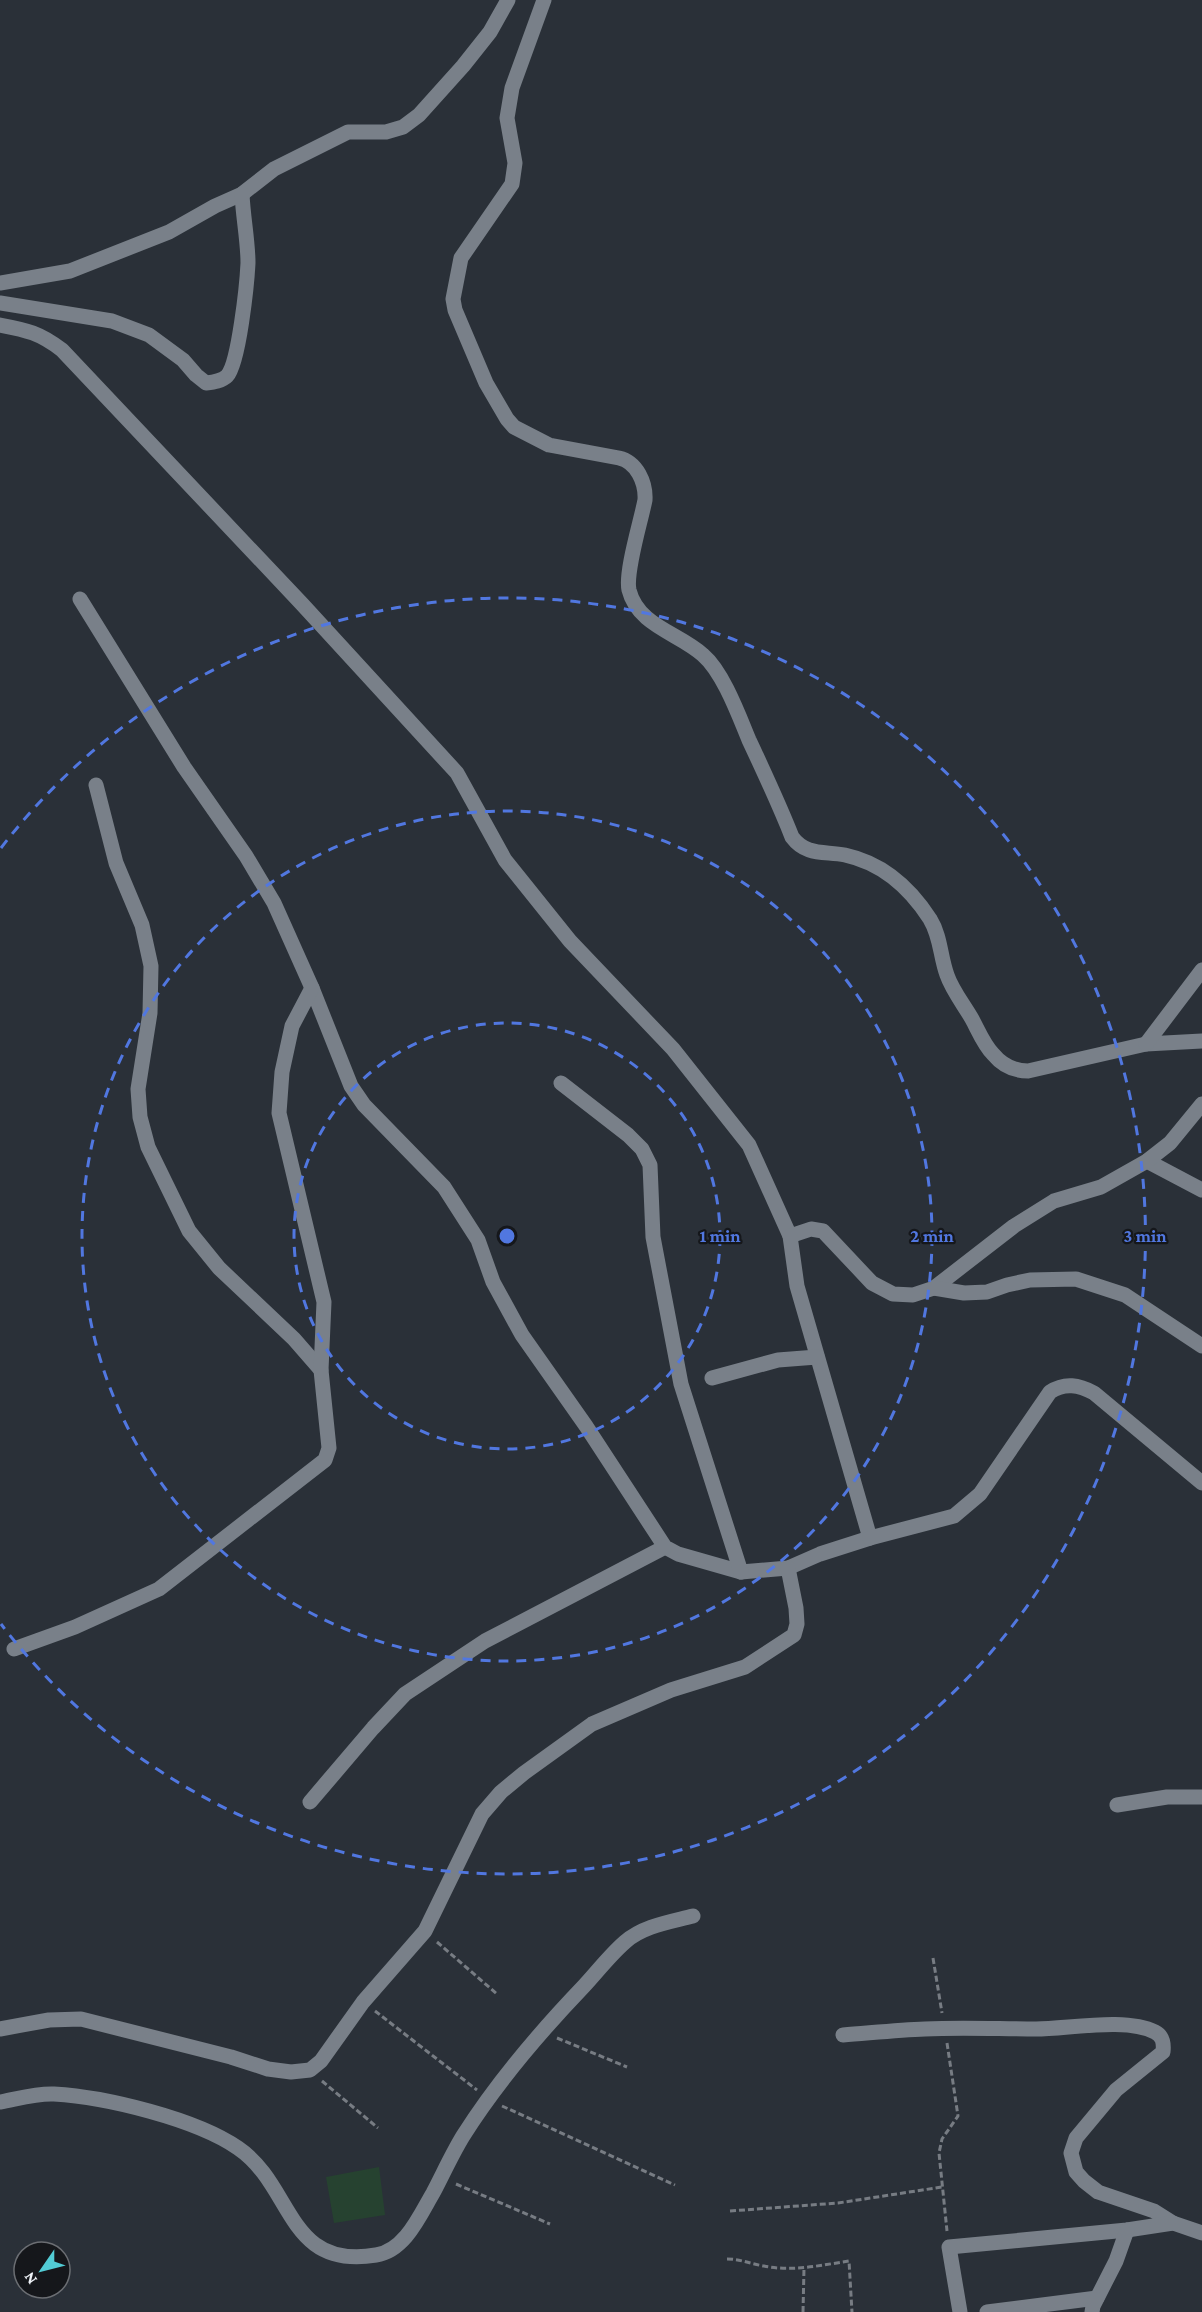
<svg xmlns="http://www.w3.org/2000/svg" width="1202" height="2312" font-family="'Crimson Pro',serif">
  <rect width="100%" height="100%" fill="#2a3038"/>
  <!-- green -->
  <path fill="#264230" d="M379,2167l6,48 -51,8 -8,-46z"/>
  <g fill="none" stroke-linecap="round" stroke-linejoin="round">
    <!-- path -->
    <g stroke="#777c83" stroke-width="3" stroke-dasharray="6 3" stroke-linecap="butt">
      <path d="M437,1942l60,52"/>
      <path d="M933,1958l9,55"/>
      <path d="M375,2011l102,79"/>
      <path d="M557,2038l70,29"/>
      <path d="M947,2043l11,73 -16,23 -3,14 8,78"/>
      <path d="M322,2081l56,47"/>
      <path d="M502,2106l173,79"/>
      <path d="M456,2184l94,40"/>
      <path d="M730,2211l108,-8 104,-16"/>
      <path d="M727,2259c13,0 24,5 37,7 28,6 58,-1 85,-5l3,51"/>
      <path d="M803,2312l1,-44"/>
    </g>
    <!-- street -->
    <g stroke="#798089" stroke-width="15">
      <path d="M544,0l-32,88 -5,30 8,45 -3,21 -51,74 -8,41 2,11 31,73 21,36 7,8 35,18 70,13c18,4 27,25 26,42 -4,21 -20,72 -16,90 9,36 50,43 74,65 20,17 36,61 46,85 15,32 30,64 43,97 14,19 32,14 53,18 37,8 65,33 85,64 11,18 10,37 17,56 5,15 17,30 25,44 6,11 12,26 21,35 9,11 21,17 35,17l118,-27 56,-3"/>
      <path d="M0,283l70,-12 99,-39 46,-26 27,-12 32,-25 74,-37h38l17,-5 16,-12 44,-49 27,-34 18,-32"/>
      <path d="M0,303l112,18 37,14 34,25 13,15 10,8c8,-1 16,-2 21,-7 12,-13 20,-93 21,-113 0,-22 -5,-46 -6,-69"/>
      <path d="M0,325c27,5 40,8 62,25l240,254 155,169 48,87 65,81 103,108 76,96 41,91 7,50 73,252 -50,16 -32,14 -47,4 -63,-18 -13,-7 -79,-121 -64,-91 -29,-53 -15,-42 -34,-53 -80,-82 -13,-19 -39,-98 -38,-85 -28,-47 -62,-89 -104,-168"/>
      <path d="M96,785l20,78 26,62 9,41 -1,47 -12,76 2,28 8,30 41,84 30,37 75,71 27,31"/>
      <path d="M1146,1044l56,-74"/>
      <path d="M561,1083l67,52 14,14 8,16 3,72 28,147 60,188"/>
      <path d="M1147,1161l55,29"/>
      <path d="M790,1236l21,-7 12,2 49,52 21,11 20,1 21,-7 80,-62 40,-25 47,-14 46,-26 23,-18 32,-39"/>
      <path d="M934,1288l30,5 23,-1 20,-7 23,-5 46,-1 49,16 77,51"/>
      <path d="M712,1378l66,-18 39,-3"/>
      <path d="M870,1538l84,-22 26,-22 70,-102c15,-10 29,-7 44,1l108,90"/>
      <path d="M14,1649l61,-22 84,-38 166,-129 4,-12 -8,-78 3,-68 -45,-189 3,-41 10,-46 20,-38"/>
      <path d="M310,1802l63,-74 32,-34 80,-53 180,-94"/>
      <path d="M1117,1805l50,-8h35"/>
      <path d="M0,2029l49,-9 32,-1 150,38 37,12 23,3 19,-2 11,-9 42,-59 62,-71 57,-117 19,-22 23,-19 68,-49 79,-34 74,-23 49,-32 3,-11 -1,-16 -8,-40"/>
      <path d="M843,2035c27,-2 55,-5 82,-6 37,-2 74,0 111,0 32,0 90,-12 119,3 8,4 9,11 8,20l-47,38 -40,48 -5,15 5,19 8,9 14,11 56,19 19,12"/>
      <path d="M0,2102c17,-3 37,-9 54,-8 52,3 142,25 184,54 56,38 48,122 138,107 29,-4 44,-40 57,-62 10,-19 19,-39 30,-57 34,-54 77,-104 121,-150 13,-14 26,-31 41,-44 18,-16 45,-20 68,-26"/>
      <path d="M960,2312l-11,-65 178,-17 46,-7 29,10"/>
      <path d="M987,2312l110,-14"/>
      <path d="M1092,2312l1,-6 23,-45 11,-31"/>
    </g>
  </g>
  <!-- distance rings -->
  <g fill="none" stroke="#5177e0" stroke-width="3" stroke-dasharray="10 8">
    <circle cx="507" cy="1236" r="213"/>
    <circle cx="507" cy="1236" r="425"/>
    <path d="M1 848A638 638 0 1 1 1 1624"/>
  </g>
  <circle cx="507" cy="1236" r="9" fill="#5177e0" stroke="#15171b" stroke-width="3"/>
  <g font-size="18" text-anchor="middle" font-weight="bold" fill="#5177e0" stroke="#15171b" stroke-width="4.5" stroke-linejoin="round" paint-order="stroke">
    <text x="720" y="1242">1 min</text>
    <text x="932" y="1242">2 min</text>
    <text x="1145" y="1242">3 min</text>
  </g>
  <!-- north arrow -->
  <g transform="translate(42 2270) rotate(235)"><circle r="28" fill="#15171b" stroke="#6b6e73" stroke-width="1.5"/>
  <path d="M0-4.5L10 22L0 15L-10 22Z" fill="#52ccd5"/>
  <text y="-9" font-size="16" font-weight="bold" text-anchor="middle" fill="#edf1f6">N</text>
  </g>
</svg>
